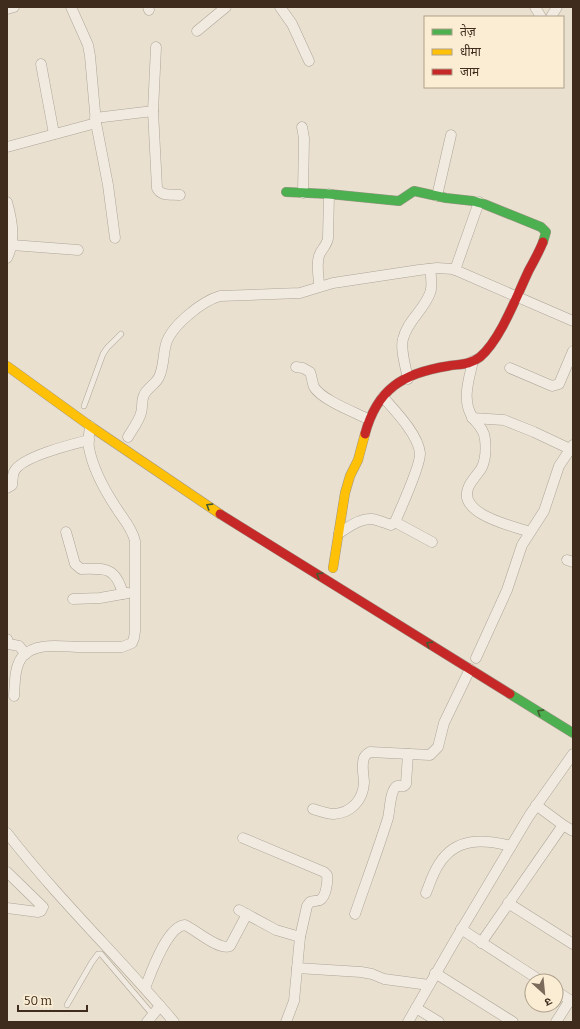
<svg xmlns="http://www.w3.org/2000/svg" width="580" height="1029" font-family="Bitter,'Noto Sans Devanagari',serif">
  <rect width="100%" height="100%" fill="#e9e0cf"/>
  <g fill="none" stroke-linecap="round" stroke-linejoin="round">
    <defs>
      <g id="lane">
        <path d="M84,406l19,-52 4,-6 14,-14"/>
        <path d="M67,1005l25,-43 6,-8h3l51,60"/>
      </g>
      <g id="street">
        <path d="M148,7l1,3"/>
        <path d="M280,7l12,17 17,37"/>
        <path d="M535,7l6,10"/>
        <path d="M7,9l7,-2"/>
        <path d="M551,17l6,-10"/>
        <path d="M197,31l29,-24"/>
        <path d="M41,64l13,70"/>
        <path d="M153,111l4,77c4,9 15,6 23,7"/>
        <path d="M95,118l58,-7 3,-64"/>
        <path d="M96,123l12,62 7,53"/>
        <path d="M302,127l2,11 -1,55"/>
        <path d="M7,147l89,-24 -6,-67 -2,-11 -17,-38"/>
        <path d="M437,196l14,-61"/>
        <path d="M7,202c5,18 9,38 0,56"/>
        <path d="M12,245l66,5"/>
        <path d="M455,270l24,-68"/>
        <path d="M319,286c0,-9 -3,-21 0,-30 2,-7 8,-10 9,-18l1,-44"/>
        <path d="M473,361c-4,18 -12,40 0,57 5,7 11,11 12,21 1,9 1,21 -4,30 -4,6 -9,11 -12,17 -14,28 44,40 61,46"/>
        <path d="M296,367l7,1 7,4c2,5 2,10 4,15 8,13 40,25 54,32"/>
        <path d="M510,368l42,18 7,-2 14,-33"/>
        <path d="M408,379c-2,-11 -8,-30 -5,-40 4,-18 21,-29 27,-46 3,-7 1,-16 0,-24"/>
        <path d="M472,418l32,2 30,12 36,17"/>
        <path d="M128,437c4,-7 11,-16 13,-24 2,-6 0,-12 3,-18 3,-7 12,-11 15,-18 5,-10 4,-23 7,-33 5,-18 36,-43 54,-48l80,-3 33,-10 86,-13 18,-2 16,1 120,52"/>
        <path d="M7,488l5,-3c1,-4 0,-9 2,-13 6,-15 59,-28 75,-32"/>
        <path d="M395,522l37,20"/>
        <path d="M66,532l9,32 6,5c26,-1 35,-1 42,25"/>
        <path d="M339,533c10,-6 21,-15 33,-14 6,1 13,4 19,6l4,-3c6,-14 26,-57 25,-69 -2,-19 -25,-42 -37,-56"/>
        <path d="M567,560l6,2"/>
        <path d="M73,599l27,-1 28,-5"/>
        <path d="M7,639l2,5 10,2 7,8"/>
        <path d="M476,658l31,-68 15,-45 22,-34 15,-45 14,-21"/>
        <path d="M14,696c1,-12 0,-28 8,-39 14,-16 41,-10 60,-10 13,0 27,0 40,0l10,-4 2,-5 1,-7v-90c-3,-13 -11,-21 -18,-32 -12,-18 -24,-40 -28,-61 -1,-7 0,-15 1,-22"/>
        <path d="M536,805l27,20 10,6"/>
        <path d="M313,809c6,2 15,5 21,5 17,-1 29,-14 30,-31 0,-7 -3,-17 0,-25 1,-3 3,-4 6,-6l60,3 8,-8 6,-24 26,-54"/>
        <path d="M7,833c51,66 113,125 167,189"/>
        <path d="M243,838l81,34 3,3c1,6 -1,22 -7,25 -3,1 -7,1 -10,2l-3,4 -7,31 -6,64 -8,21"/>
        <path d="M7,872l36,35 -2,4 -3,1 -31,-4"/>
        <path d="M426,893c4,-10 7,-20 13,-29 17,-27 44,-25 72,-18"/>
        <path d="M508,903l65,41"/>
        <path d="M239,910l37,20 24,7"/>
        <path d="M355,914c11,-32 23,-64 33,-96 2,-8 2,-28 9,-32h7l2,-2 2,-30"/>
        <path d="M461,929l80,52"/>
        <path d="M481,943l82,-118"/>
        <path d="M297,968l64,4 11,2 12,5 45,6"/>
        <path d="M435,973l78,49"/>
        <path d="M145,988c6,-15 22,-62 40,-63 11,5 34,26 45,21l17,-32"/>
        <path d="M556,991l17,11"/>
        <path d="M416,1008l23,14"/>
        <path d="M147,1022l13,-16"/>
        <path d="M408,1022l46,-80 75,-126 44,-62"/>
        <path d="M556,1022l14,-22"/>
      </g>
      <g id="fast">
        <path d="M286,192l43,2 70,7 15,-10 32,7 27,3 11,3 57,23 5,5 -3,10"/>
        <path d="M510,694l63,39"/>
      </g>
      <g id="slow">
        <path d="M7,366l83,60 130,88"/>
        <path d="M333,568l12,-75 5,-17 8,-16 7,-26"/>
      </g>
      <g id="jam">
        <path d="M365,434c12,-45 38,-61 83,-68 11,-2 22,-1 32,-9 21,-18 37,-62 49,-87 5,-9 10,-18 14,-28"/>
        <path d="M220,514l290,180"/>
      </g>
    </defs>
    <!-- lane casing -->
    <use href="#lane" stroke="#aea597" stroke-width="6"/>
    <!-- street casing -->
    <use href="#street" stroke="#aea597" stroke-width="11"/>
    <!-- fast casing -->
    <use href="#fast" stroke="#9e9488" stroke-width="10"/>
    <!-- slow casing -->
    <use href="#slow" stroke="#9e9488" stroke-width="10"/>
    <!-- jam casing -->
    <use href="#jam" stroke="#9e9488" stroke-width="10"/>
    <!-- lane -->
    <use href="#lane" stroke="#f0eae1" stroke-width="5"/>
    <!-- street -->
    <use href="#street" stroke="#f0eae1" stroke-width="10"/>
    <!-- fast -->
    <use href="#fast" stroke="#4caf50" stroke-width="9"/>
    <!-- slow -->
    <use href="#slow" stroke="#ffc107" stroke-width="9"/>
    <!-- jam -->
    <use href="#jam" stroke="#c62828" stroke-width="9"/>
  </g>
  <!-- one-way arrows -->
  <defs><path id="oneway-chevron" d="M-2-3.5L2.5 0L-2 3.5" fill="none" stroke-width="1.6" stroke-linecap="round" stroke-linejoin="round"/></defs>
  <g stroke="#445a2f">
    <use href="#oneway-chevron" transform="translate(209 506) rotate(-148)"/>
    <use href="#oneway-chevron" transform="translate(319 575) rotate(-148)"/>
    <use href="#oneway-chevron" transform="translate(429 644) rotate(-148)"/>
    <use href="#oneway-chevron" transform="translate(540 712) rotate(-148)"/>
  </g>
  <!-- border -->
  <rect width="580" height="1029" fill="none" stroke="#3f2c1d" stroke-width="16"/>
  <!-- legend -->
  <rect x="424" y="16" width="140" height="72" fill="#faedd4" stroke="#afa08b"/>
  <rect x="432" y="29" width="20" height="6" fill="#4caf50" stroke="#afa08b"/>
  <text x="460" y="36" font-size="12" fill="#3f2c1d">तेज़</text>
  <rect x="432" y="49" width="20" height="6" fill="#ffc107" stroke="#afa08b"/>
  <text x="460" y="56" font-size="12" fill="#3f2c1d">धीमा</text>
  <rect x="432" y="69" width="20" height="6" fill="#c62828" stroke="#afa08b"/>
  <text x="460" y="76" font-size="12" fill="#3f2c1d">जाम</text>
  <!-- north arrow -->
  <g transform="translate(544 993) rotate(153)"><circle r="19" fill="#faedd4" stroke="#afa08b"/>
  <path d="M0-3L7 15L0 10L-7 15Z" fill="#7a6b5b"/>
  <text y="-6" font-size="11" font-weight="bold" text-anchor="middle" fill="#3f2c1d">उ</text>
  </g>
  <!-- scale -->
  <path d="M18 1005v6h69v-6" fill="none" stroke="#3f2c1d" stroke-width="2"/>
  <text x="24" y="1005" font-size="12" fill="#3f2c1d" stroke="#faedd4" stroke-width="3" paint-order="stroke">50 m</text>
</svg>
